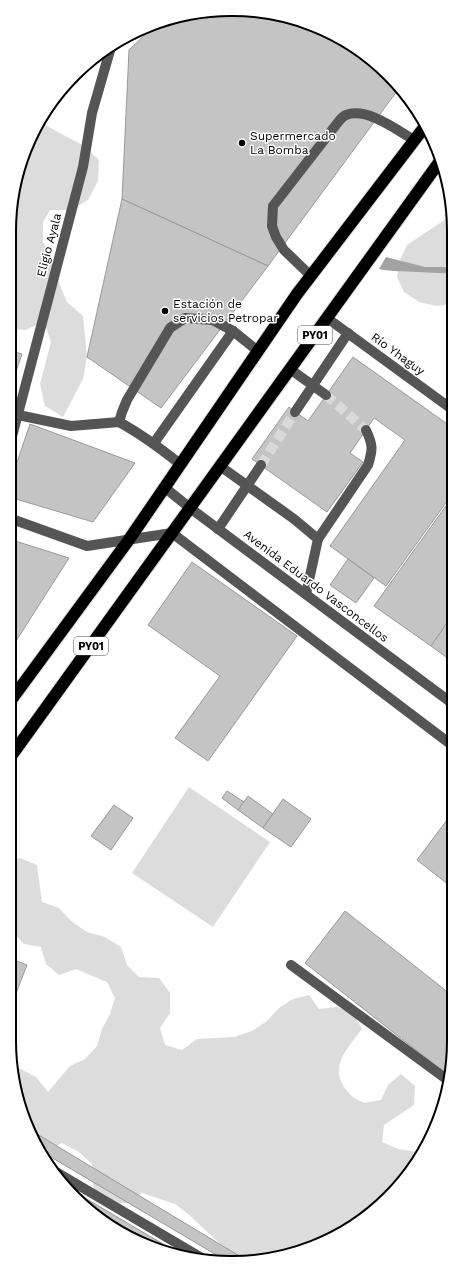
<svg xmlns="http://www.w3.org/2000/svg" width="463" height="1272" font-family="'Work Sans',sans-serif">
  <rect width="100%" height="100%" fill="#fff"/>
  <!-- green -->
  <g fill="#dcdcdc">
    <path d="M43,121l4,5 37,20 15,14 -1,21 -10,19 -17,10h-21l-7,12v20l13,21 3,20 8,19 16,14 2,20 2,21 -4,22 -20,38 -18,-11 -5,-22 11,-42 -7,-20 -19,8 -16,-2v-96l8,-58z"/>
    <path d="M452,215v89l-15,2 -18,-4 -15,-10 -7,-15 3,-17 7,-15z"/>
    <path d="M189,787l81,55 -57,85 -81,-54z"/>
    <path d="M20,858l17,7 5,37 17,6 12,13 16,11 18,5 16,10 6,18 12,12 20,1 11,15v20l-10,15 5,17 17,5 15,-11 37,-2 18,-6 15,-10 12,-13 14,-9 16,-4 10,14 18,-2 16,6 9,16c-15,20 -35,39 -14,63 3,5 11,8 16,11l17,-3 7,-15 13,-11 14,12 -1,19 -30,20 -2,17 16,7 18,3 6,-4 -14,28 -53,50 -80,33 -37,1 -50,-46 -13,-10 -33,-11 -15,10 -17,1 -14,-9 -4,-14v-17l-13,-12 -17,-9 -15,8 -3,1 -23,-40 -8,-47 23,12 12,15 22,-26 15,-7 12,-13 5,-17 8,-15 5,-16 -8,-16 -31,-13 -17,6 -13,-11 -5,-17 -17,-3 -11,-12 -4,-12v-57z"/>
  </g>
  <!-- water -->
  <path fill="#a3a3a3" d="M386,257l39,10h27v6c-12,1 -23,-1 -35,-1 -13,-1 -25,0 -38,-3z"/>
  <!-- building -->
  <g fill="#c4c4c4" stroke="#999">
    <path d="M203,11l86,6 66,29 45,41 -132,179 -146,-67 7,-149 22,-21z"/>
    <path d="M122,199l146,67 -107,142 -74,-51z"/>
    <path d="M9,350l13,4 -11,32h-2z"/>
    <path d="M353,357l100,71v65l-67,93 -56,-40 75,-106 -31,-22 -24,35 13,9 -36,50 -75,-53 37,-52 19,14z"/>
    <path d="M30,424l105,39 -42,59 -84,-25v-11z"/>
    <path d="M453,496v119l-22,31 -57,-40z"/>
    <path d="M9,539l60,19 -60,94z"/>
    <path d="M348,559l26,19 -18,25 -26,-18z"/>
    <path d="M192,562l105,74 -89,125 -33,-23 45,-62 -72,-51z"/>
    <path d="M447,623l6,4v35l-22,-16z"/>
    <path d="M227,791l17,11 -6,8 -16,-12z"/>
    <path d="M248,796l25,18 -10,14 -25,-18z"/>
    <path d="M283,799l28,20 -20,28 -28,-19z"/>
    <path d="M114,805l19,13 -22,32 -20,-14z"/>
    <path d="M453,812l1,77 -37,-29z"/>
    <path d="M345,911l109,86v43l-5,36 -144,-113z"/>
    <path d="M9,958l18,7 -12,31 -6,-3z"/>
    <path d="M9,1019l5,3 -5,9z"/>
    <path d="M32,1131l214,129h-21l-181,-107z"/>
    <path d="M63,1185l117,69 -60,-21z"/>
  </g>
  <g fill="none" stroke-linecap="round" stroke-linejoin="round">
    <!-- minor-tunnel -->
    <g stroke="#d9d9d9" stroke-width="10" stroke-dasharray="10 5" stroke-linecap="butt">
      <path d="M326,395l40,35"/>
      <path d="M261,465l34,-53"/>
    </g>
    <defs>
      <g id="highway">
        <path d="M9,703l119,-162 169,-247 129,-169"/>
        <path d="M9,759l431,-598"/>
      </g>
    </defs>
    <!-- highway casing -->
    <use href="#highway" stroke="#dbdbdb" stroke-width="14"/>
    <!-- minor -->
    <g stroke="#555" stroke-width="10">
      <path d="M311,276l-27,-26 -8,-13 -4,-11 1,-20 66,-85c2,-2 4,-5 7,-6 21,-8 51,15 68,25"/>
      <path d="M327,318l126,92"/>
      <path d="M290,369l36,26"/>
      <path d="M295,412l53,-79"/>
      <path d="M18,415l53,11 48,-4"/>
      <path d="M154,443l79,-112"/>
      <path d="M9,448l74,-281 9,-54 19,-66"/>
      <path d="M180,464c-20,-16 -39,-30 -61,-42l3,-10 5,-12 43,-72 15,-10 28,2 20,11 25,20"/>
      <path d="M220,466l74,53 24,20 -12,55"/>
      <path d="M164,487l26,21 263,196"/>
      <path d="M9,518l78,28 85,-13 281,213"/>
      <path d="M218,529l43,-64"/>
      <path d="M318,539l50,-74c5,-16 5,-20 -2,-35"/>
      <path d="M291,965l158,116"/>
      <path d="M56,1172l151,89"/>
    </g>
    <!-- highway -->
    <use href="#highway" stroke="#000" stroke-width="12"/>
  </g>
  <!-- markers -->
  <g fill="#000" stroke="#fff" stroke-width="1.5">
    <circle cx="242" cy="143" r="4"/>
    <circle cx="165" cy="311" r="4"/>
  </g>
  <g text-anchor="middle" stroke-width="3" stroke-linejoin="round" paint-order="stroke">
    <!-- shield labels -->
    <g fill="#fff" stroke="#4c4c4c" stroke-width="1">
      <rect x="298" y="326" width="34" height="18" rx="3"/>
      <rect x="74" y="637" width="34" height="18" rx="3"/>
    </g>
    <g font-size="11" font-weight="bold" fill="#000">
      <text x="315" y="339">PY01</text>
      <text x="91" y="650">PY01</text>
    </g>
    <!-- poi labels -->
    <g font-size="12" fill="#000" stroke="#fff" text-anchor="start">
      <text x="250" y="140">Supermercado<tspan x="250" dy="14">La Bomba</tspan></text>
      <text x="173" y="308">Estación de<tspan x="173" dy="14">servicios Petropar</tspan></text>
    </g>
    <!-- street labels -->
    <g font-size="12" fill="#000" stroke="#fff">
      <text transform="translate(49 245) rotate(-75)" y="4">Eligio Ayala</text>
      <text transform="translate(398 354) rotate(36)" y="4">Río Yhaguy</text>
      <text transform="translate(316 586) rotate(37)" y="4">Avenida Eduardo Vasconcellos</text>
    </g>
  </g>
  <!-- crop -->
  <path d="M0 0H463V1272H0ZM231 16H232A215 215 0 0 1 447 231V1041A215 215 0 0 1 232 1256H231A215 215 0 0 1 16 1041V231A215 215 0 0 1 231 16Z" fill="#fff" fill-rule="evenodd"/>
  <path fill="none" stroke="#000" stroke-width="2" d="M231 16H232A215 215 0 0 1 447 231V1041A215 215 0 0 1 232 1256H231A215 215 0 0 1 16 1041V231A215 215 0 0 1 231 16Z"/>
</svg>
